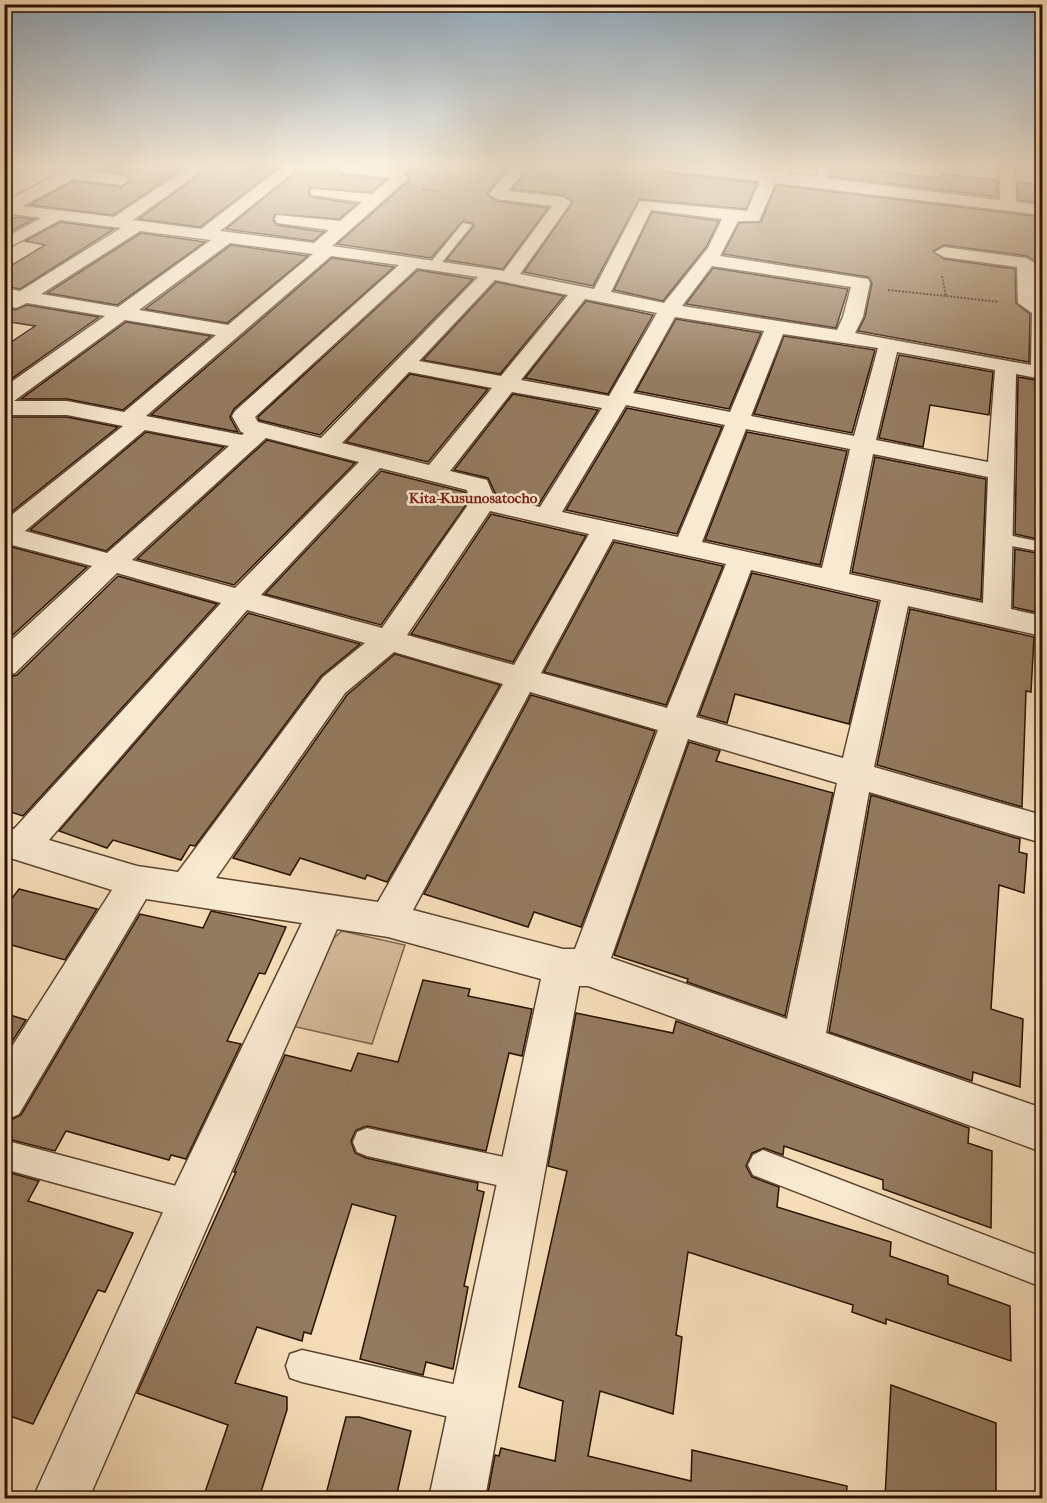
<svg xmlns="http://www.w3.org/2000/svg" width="1047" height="1503" font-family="'IM FELL French Canon',serif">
  <rect width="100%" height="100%" fill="#f4ddb8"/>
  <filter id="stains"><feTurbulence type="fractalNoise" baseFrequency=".00333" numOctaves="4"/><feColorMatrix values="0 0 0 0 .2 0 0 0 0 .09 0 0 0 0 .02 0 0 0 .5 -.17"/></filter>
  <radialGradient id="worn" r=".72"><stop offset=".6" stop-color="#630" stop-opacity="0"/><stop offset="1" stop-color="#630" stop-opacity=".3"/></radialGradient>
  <!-- green -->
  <path fill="#d2ba99" stroke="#7e664c" stroke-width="1.5" d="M342,931l63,14 -33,99 -80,-18 31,-79z"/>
  <!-- building -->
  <g fill="#937b60" stroke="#2a1100" stroke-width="1.5">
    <path d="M97,165h90l-74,50 -83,-10 43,-24 48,6 10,-6 -10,-8 -28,-4z"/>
    <path d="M212,165h69l-81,62 -61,-8z"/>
    <path d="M304,165h33l-2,4 5,5 46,6 -15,12 -61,-4 -2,5 4,4 45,7 -18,15 -64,-5 -2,6 4,5 47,7 -11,9 -87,-12z"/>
    <path d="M411,165h100l-24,28 1,3 9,5 51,7 -45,61 -57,-9 28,-34 -2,-3 -9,-2 -32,37 -94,-14 73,-64 -4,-7z"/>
    <path d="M531,165h121l9,7 96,11 -11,26 -107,-10 -46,87 -69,-14 49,-70 -10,-7 -51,-6z"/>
    <path d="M832,165h22v3l85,10 1,-4 57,6 1,17 -169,-21z"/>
    <path d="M1018,182l24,3v18l-24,-3z"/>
    <path d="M776,185l266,32v84l-3,-2 -2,-36 -10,-7 -83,-11 -11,6 11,8 71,10 1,34 14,11 -1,48 -171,-31 7,-14 7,-34 -4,-6 -145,-23 16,-31 22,-1z"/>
    <path d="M652,212l67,9 -13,26 -43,54 -49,-11z"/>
    <path d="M16,217l18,2 -30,16v-12z"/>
    <path d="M60,222l54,7 -94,60 -16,-3v-16l41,-25 -20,-4z"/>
    <path d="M141,233l64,9 -88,63 -70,-12z"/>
    <path d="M231,245l77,11 -81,67 -82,-14z"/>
    <path d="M332,258l62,9 -160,142 -4,8 8,15 -87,-17z"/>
    <path d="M713,268l135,21 -12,39 -150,-24z"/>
    <path d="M418,270l55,9 -153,156 -61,-15 -1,-3z"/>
    <path d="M496,282l68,14 -64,78 -77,-14z"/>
    <path d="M586,301l67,14 -45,79 -83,-16z"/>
    <path d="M4,302l4,6 7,2 12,-5 72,12 -95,67v-37l31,-21 -31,-5z"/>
    <path d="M676,319l85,14 -32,76 -93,-18z"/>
    <path d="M126,322l85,14 -88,74 -56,-11h-46z"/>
    <path d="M784,336l91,14 -23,83 -98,-19z"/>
    <path d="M899,355l94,17 -4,43 -59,-10 -7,42 -44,-9z"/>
    <path d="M410,374l78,15 -60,73 -82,-20z"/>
    <path d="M1018,377l24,4v159l-27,-6z"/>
    <path d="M513,394l85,16 -59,94 -43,-9 -8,-17 -34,-8z"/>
    <path d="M627,408l95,19 -45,107 -111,-24z"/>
    <path d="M4,417h63l51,10 -114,91z"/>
    <path d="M146,432l78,15 -118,104 -76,-21z"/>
    <path d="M747,432l100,19 -27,114 -115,-25z"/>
    <path d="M267,440l88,23 -121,122 -97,-26z"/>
    <path d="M875,457l111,22 -5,121 -129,-28z"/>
    <path d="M381,471l84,21 3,10 -87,123 -116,-31z"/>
    <path d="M491,514l95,22 -73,126 -102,-28z"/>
    <path d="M614,542l109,24 -57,139 -122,-33z"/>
    <path d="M4,545l83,22 -83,76z"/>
    <path d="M1015,549l27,5v54l-7,-2v6l-22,-5z"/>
    <path d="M752,573l126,29 -29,122 -114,-30 -8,29 -28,-8z"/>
    <path d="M118,576l99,28 -194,212 -19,-6v-132l13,-3z"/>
    <path d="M910,609l124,28 -3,55 -5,-1 -4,116 -145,-42z"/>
    <path d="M248,613l112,31 -39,32 -126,170 -5,-1 -9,15 -68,-20 -6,8 -48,-17z"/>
    <path d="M395,654l105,31 -113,197 -20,-7 -2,4 -65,-21 -10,17 -57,-17 114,-163z"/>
    <path d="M531,695l124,36 -74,196 -47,-15 -6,15 -104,-33z"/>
    <path d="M689,742l31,9 -4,10 117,32 -48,223 -98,-34 1,-3 -74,-24z"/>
    <path d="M871,795l149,44 -1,13 8,2 -3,39 -25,-8 -8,124 32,10 -3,68 -47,-15 -1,9 -143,-49z"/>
    <path d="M19,889l78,20 -32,51 -61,-17v-34z"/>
    <path d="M211,911l75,16 -21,47 -6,-1 -32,68 14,3 -55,115 -15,-4 -2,5 -103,-29 -11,20 -51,-13v-15l17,-8 119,-201 63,14z"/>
    <path d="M423,980l47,9 -2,7 64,13 -10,47 -13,-3 -23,98 -119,-25 -11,4 -5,11 4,12 11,5 112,25 -1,7 7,2 -20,94 4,1 -15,82 -27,-7 -3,13 -63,-16 36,-143 -44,-12 -41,130 -7,-2 -2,9 -45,-14 -22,56 52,14v13l-28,88h-56l25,-73 -91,-32 99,-221h-2l51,-117 66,16 7,-18 40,9z"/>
    <path d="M4,1013l22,7 -22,34z"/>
    <path d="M576,1013l97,20 3,-12 293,107 -1,15 24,8 -1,77 -108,-39v-9l-99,-34 -1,9 -19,-7 -12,5 -6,13 6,11 27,10 -2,20 114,35 -1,14 58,20v8l62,22 1,55 -125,-42v5l-34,-12 1,-7 -165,-53 -12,83 6,2 -9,77 -73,-23 -12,65 103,25 1,-31 155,36 -1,12h-359l8,-43 4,1 2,-8 54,13 8,-60 -44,-14 48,-216 -19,-5z"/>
    <path d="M4,1171l35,10 -11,20 105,32 -28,59 -7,-2 -65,134 -29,-10z"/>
    <path d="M891,1385l105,38v75h-111z"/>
    <path d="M346,1417h13l52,14 -15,67h-71z"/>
  </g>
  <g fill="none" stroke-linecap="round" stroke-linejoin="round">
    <defs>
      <g id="service">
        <path d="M783,165h10l-5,13 -5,3 -5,-3z"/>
        <path d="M820,165h10l-5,17 -5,3 -5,-3z"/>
        <path d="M463,223l9,2 -33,41h-8v-4z"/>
        <path d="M998,533l44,9v10l-50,-10 -2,-4 2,-4z"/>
        <path d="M367,1128l156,33 10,5 5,10 -5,10 -10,5 -156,-35 -10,-4 -4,-10 4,-10z"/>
        <path d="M4,1140l187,50 11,4 4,11 -4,11 -11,4 -187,-51z"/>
        <path d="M763,1150l279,107v30l-289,-112 -5,-10 5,-10z"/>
        <path d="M302,1350l173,39 12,5 5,12 -5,12 -12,5 -173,-41 -12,-4 -4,-12 4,-12z"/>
      </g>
      <g id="minor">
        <path d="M4,165h15l-15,8z"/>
        <path d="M76,165h19l-8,6 34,4 8,5 -8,5 -48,-6 -50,27 91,11 78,-52h18l-77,55 68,9 84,-64h17l-82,66 94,12 15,-13 -52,-7 -2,-4 2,-4 63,6 22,-19 -50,-7 -2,-3 2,-3 60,5 19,-16 -51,-6 -3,-3 3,-4 50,3 3,-3h16l-6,8 5,5 -3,3 -73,65 172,25 48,-65 -55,-7 -8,-5 25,-29h15l-21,26 55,6 8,5 -51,72 74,15 46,-88 107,10 13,-30 -99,-11 -7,-5h48l68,6 230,29 -1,-35h16l1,37 26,3v10l-267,-32 -16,38h-21l-18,35 148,23 2,4 -7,34 -8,16 176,32 1,-52 -14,-10 -1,-36 -73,-10 -9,-5 9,-5 82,11 9,5 2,37 5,3v76l-26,-5 -5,235 31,7v20l-134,-30 -34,161 168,48v28l-173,-51 -43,241 216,75v44l-454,-166h-9l-94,512h-56l112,-519 -153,-42 -51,-8 -248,569h-56l141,-310 128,-265 -156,-24 -127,215 -15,7v-62l108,-169 -108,-34v-30l10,3 207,-226 -104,-30 -102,100 -11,3v-29l88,-81 -88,-23v-22l119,-95 -56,-11h-63v-28l101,-71 -78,-13 -11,5 -7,-2 -1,-6h-4v-12l16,3 101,-63 -61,-8 -56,30v-12l37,-20 -37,-5v-11zM651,210l71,9 -14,29 -44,55 -53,-11zM140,231l71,9 -93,67 -77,-13zM230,243l83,11 -85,71 -89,-15zM331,256l68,9 -164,146 -3,5 9,16 3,1 -2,2 -96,-19zM712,266l139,21 -8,30 -6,13 -155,-24zM417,268l61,9 -157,161 -63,-16 -3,-5zM495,280l73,15 -67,81 -82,-15zM585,299l72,14 -48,83 -88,-16zM675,317l89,14 -34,81 -97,-19zM125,320l91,15 -92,77 -57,-11h-53zM783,334l95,14 -24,88 -103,-20zM897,352l98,18 -7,92 -112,-22zM409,372l83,16 -63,77 -87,-22zM512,392l90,16 -62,99 -46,-10 -7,-17 -37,-9zM626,405l99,20 -47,112 -116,-25zM746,429l104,20 -28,119 -120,-26zM145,430l84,16 -122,107 -82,-22zM266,438l93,24 -124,126 -103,-28zM873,454l115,23 -5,126 -134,-29zM380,468l87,22 3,12 -88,126 -121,-33zM490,511l99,23 -75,131 -107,-30zM613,539l113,25 -59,144 -126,-35zM751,570l130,30 -38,158 -147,-41zM247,610l118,33 -42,34 -145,195 -41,-6 -88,-26zM394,652l109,32 -125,218 -162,-24 129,-185zM530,692l128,38 -83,219h-12l-150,-39zM688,739l149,44 -50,236 -176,-61z"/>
      </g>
    </defs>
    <!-- service casing -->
    <use href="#service" stroke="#5c442e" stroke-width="3"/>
    <!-- minor casing -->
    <use href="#minor" stroke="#5c442e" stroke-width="3"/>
    <!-- path -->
    <g stroke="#2a1100" stroke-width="2" stroke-dasharray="2 1.5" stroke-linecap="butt">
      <path d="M422,189l17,2"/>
      <path d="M942,276l4,20 53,6"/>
      <path d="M888,290l58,6"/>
    </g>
    <!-- service -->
    <use href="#service" fill="#f8e9d1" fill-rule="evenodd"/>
    <!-- minor -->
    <use href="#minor" fill="#f8e9d1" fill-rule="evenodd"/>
  </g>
  <!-- sky -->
  <linearGradient id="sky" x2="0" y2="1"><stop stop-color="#91a9bc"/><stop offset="0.44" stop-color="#faf0df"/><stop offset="1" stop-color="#faf0df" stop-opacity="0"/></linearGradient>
  <rect width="1047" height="376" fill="url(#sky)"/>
  <g text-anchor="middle" stroke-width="5" stroke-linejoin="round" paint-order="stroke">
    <!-- far-neighbourhood labels -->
    <g font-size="15" font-weight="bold" fill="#7a1f14" stroke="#f8e9d1">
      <text x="473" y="503">Kita-Kusunosatocho</text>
    </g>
  </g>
  <!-- margin -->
  <rect width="1047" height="1503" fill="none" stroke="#f4ddb8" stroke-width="24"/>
  <rect x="6" y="6" width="1035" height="1491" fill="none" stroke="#2a1100" stroke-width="3"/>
  <rect x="12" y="12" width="1023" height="1479" fill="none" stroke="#2a1100" stroke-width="1.5"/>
  <rect width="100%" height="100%" filter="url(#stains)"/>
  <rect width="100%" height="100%" fill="url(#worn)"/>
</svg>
